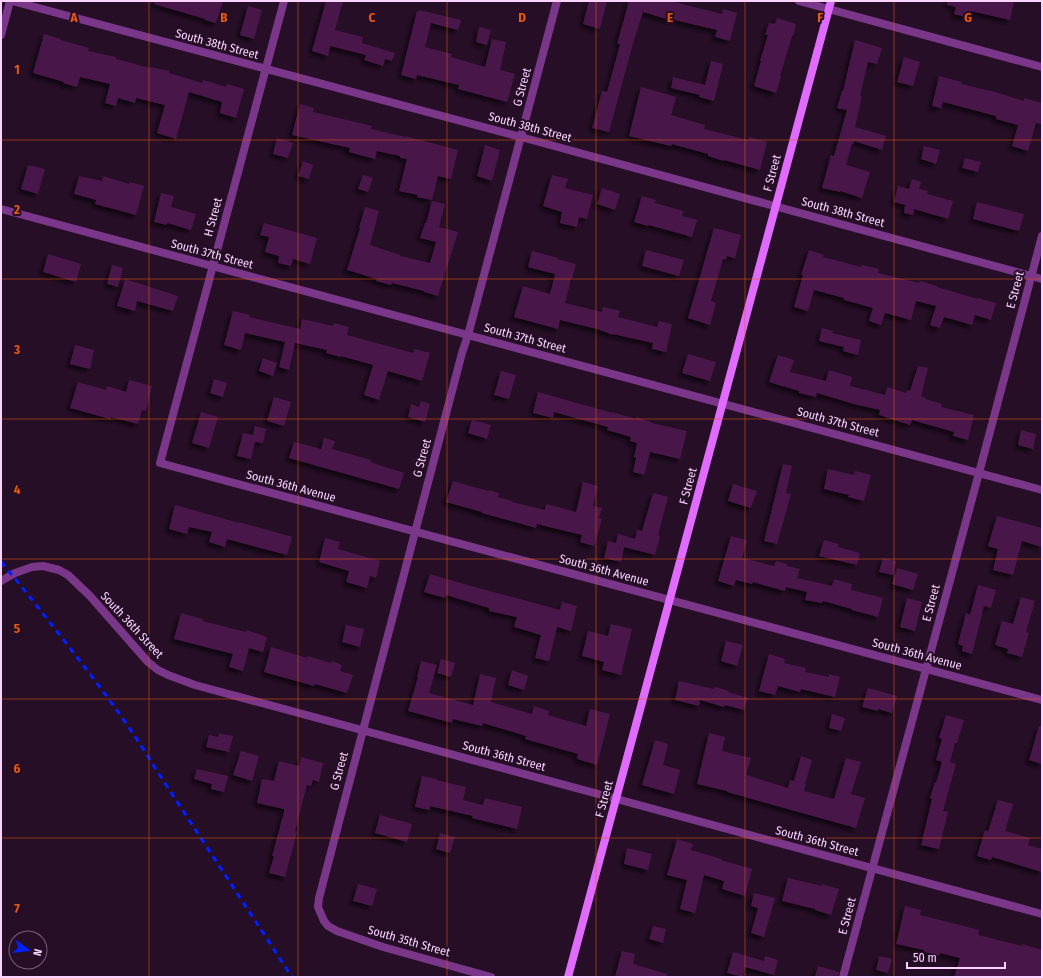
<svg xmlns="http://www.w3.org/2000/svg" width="1043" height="978" font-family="'Fira Sans Condensed',sans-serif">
  <defs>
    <filter id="shadow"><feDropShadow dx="-3.5" dy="3.5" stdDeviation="2" flood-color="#0009"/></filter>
  </defs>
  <rect width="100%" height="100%" fill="#260e27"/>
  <!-- building -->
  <g fill="#481849" filter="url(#shadow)">
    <path d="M155,1h68l-7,22 -11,-3v-1l-51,-15z"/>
    <path d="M326,1h17l-8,29 28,7 -1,6 33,10 -3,8 -7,-2 -2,7 -19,-6 2,-5 -36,-9 -2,10 -16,-5z"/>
    <path d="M589,1h18l-7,28 -17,-5z"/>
    <path d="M629,1h41l52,13 1,-5 14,4 -7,28 -15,-4 2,-7 -47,-11v1l-27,-8 -9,28 -25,92 -17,-4 10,-37 5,1 13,-48h-3z"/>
    <path d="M948,1h66l-4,19 -39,-9 -2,7 -15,-4 2,-7 -9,-2z"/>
    <path d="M248,6l14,4 -8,29 -14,-4z"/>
    <path d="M419,10l42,10 -3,10 -27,-7 -6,24 27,7 -1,3 34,10 7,-28 14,3 -6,28 15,4 -8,28 -49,-13 1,-4 -42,-10 -1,4 -15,-4 16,-64 2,1z"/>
    <path d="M777,18l19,6 -3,12h-1l-12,40 1,1 -5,16 -22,-7 7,-25h-1l8,-26h-3l4,-12 6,1z"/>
    <path d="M479,27l12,3 -4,15 -11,-3z"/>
    <path d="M44,34l17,5 -1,1 29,8 -1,3 28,6v2l34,9 1,-1 18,4v2l33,10 1,-3 23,7 1,-3 17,5 -8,29 -16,-5 2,-11 -33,-10 -13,47 -19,-6 8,-28 -29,-7 -1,5 -17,-5 -2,8 -11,-3 5,-19 -30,-7 -3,10 -14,-4 1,-1 -31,-9z"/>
    <path d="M855,40l27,8 -5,16 -9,-2 -8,34h2l-7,31 31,9 -4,14 -28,-9v3l-2,-1 -6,22 24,7 -8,26 -22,-7v1l-18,-4 9,-33 3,1 13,-46 -10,-2 5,-17h1z"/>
    <path d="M904,57l16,5 -7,24 -16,-4z"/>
    <path d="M711,61l12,3 -9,37 -15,-4 1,-2 -29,-7 2,-11 32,8z"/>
    <path d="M939,76l23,6 -1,2 34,8 29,9v-3l18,5v21l-6,-1 -8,28 -16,-5 6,-21 -22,-6v-3l-53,-14 -2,6 -9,-2z"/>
    <path d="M641,87l35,10 -5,18 34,10 -1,4 44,11 1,-3 18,5 -7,28 -36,-10v1l-16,-5v-2l-36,-10 -1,2 -42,-10z"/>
    <path d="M300,104l14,4 -1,4 59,14 -1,3 34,8v-1l53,14 -7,29 -13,-3 -6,24 -15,-3 1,-2 -19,-4 8,-32 -7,-1v-2l-23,-5 -2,8 -26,-7 1,-4 -58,-13z"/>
    <path d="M277,138l16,5 -5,15 -15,-4z"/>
    <path d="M485,145l15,5 -8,31 -15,-5z"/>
    <path d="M924,146l16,4 -4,14 -15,-5z"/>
    <path d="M965,158l16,4 -3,10 -16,-4z"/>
    <path d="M303,161l10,4 -4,14 -11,-3z"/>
    <path d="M28,165l17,4 -7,25 -17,-5z"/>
    <path d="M363,175l10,3 -5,14 -10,-3z"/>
    <path d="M552,175l16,4 -3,9 28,7 -6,24 -8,-2 -2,10 -17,-4 2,-11 -19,-6z"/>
    <path d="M79,176l23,5 1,-5 26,8 1,-2 14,4 -8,29 -41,-11 1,-4 -22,-6z"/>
    <path d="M912,179l9,3 -2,7 9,2 -1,3 26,7 -5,18 -34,-10 -1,6 -9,-2 1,-8 -11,-3 4,-16 11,3z"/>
    <path d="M602,188l18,6 -5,16 -18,-6z"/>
    <path d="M161,193l13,3 -3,11 25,7 -5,16 -24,-7v2l-13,-3z"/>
    <path d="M642,196l14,4 -1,3 28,8 -1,5 15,4 -5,17 -43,-12 -1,1 -14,-4z"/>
    <path d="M432,201l13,3 -6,23 19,5 -20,64 -14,-4v-1l-32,-8 -1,2 -15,-4 1,-2 -30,-9 13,-42h-1l6,-21 14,4 -9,34 30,10v1l30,7 6,-21 -16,-4 5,-15h1z"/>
    <path d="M977,202l47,12 -5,17 -46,-12z"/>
    <path d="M264,223l53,15 -7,26 -17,-5 -2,7 -13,-3 1,-7 -14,-4 4,-15 -9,-2z"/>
    <path d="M714,228l27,7 -6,23 -8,-2 -1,4 -3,-1 -12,42 5,2 -6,22 -22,-7z"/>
    <path d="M646,250l38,10 -5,16 -37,-10z"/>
    <path d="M809,250l15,5 -1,2 38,10 1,-2 17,4 -1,4 41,10 1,-2 17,5v1l41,12v-1l18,5 -5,17 -16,-5 -3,10 -28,-8 -4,11 -10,-3 6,-19 -20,-5 -5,19 -26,-7 -4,12 -12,-4 4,-13 -29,-8v-2l-30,-8 -6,21 -14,-4 9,-32h-2z"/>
    <path d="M532,251l26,7 -1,1 19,5 -4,15h-1l-6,24 37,9 1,-5 17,4 -2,6 39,10 2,-6 13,3 -6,28 -14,-3 1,-6 -40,-9v1l-16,-6 -37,-9 -2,9 -44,-12 9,-31 27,8 5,-20 -27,-7z"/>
    <path d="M48,254l33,10 -5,18 -33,-10z"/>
    <path d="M112,265l11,3 -5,19 -11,-3z"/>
    <path d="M125,279l53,17 -5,15 -36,-10 -2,10 -18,-5z"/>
    <path d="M233,311l17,4 -1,2 51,12 2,-10 31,7 1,-3 15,4 -2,8 66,18 1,-4 16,4 -8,28 -34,-10 -9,29 -15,-5 9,-30 -32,-9v1l-15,-4 1,-3 -32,-7 -6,27 -10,-3 6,-25 -40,-9 -4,17 -17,-5z"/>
    <path d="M822,328l11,3 -1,2 29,7 -3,15 -15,-4 1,-4 -25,-6z"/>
    <path d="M75,345l19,5 -4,19 -20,-5z"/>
    <path d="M688,354l28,8 -6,19 -28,-8z"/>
    <path d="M778,355l16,5 -4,12 36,9 3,-11 23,7 -2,9 35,9 2,-8 19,6 1,-3 3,1 8,-25 10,2 -7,29h4v2l17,5 -1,3 33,8 -6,25 -15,-4 1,-4 -42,-12 -2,5 -31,-10 1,-5 -26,-6 -37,-11 -1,4 -17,-4v-2l-30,-9z"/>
    <path d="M263,358l14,5 -4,13 -14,-5z"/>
    <path d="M501,371l15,4 -7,24 -15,-4z"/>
    <path d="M214,379l13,4 -4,14 -13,-4z"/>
    <path d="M129,380l23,6 -6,25 -4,-1 -4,14 -27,-7 -1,2 -40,-11 8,-26 28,8 1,-4 19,6z"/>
    <path d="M538,392l74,21v-1l24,7v-2l15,5v1l36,8 -7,28 -30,-7 -6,23 -11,-3 3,-14 -2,-1 3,-14 -7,-2 1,-4 -24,-7 1,-3 -54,-15 -1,6 -20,-5z"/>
    <path d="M274,397l17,5 -7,24 -17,-5z"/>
    <path d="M421,401l9,3 -5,18 -17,-5 3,-13 8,3z"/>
    <path d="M201,412l17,5 -9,31 -17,-5z"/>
    <path d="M472,420l19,5 -4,14 -19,-6z"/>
    <path d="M255,426l11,3 -3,14 -8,-1 -4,17 -14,-3 6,-23 10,2z"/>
    <path d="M1021,430l15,4 -3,15 -15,-4z"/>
    <path d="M324,438l11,3 -3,8 39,11 -1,2 34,11 -5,16 -110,-31 5,-16 27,7z"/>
    <path d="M783,464l9,2 -6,27 5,1 -14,50 -13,-3z"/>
    <path d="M828,469l26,6 1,-4 16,4 -7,26 -16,-4 1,-2 -25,-6z"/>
    <path d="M453,481l35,10 1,-1 10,3 -1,4 14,4v1l33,8 1,-6 30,8 7,-30 15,4 -5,20 9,2 -3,10 3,1 -8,27 -14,-4 2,-7 -45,-11 -1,4 -54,-15v-1l-36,-10z"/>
    <path d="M733,484l24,7 -6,17 -23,-7z"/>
    <path d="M653,493l15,4 -10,38 2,1 -5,19 -31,-8 -3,15 -17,-4 4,-17 8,2 2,-9 17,5 2,-9 5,1z"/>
    <path d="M175,505l25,7 39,11v-1l53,15 -5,18 -60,-16 -2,8 -16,-5 3,-10 -23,-5 -2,7 -18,-5z"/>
    <path d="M997,516l45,12v19l-20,-6 -9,34 -20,-5 5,-21 -10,-3z"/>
    <path d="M731,536l16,4 -5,18 32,8 2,-5 11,3v2l13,3 -3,9 35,8 2,-7 18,5 -1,6 32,8 -5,19 -26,-7v-1l-29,-8 -1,2 -17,-3 2,-8 -21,-5 -1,4 -32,-9 -1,2 -16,-4 -2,6 -16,-5z"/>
    <path d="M325,538l15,4 -2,7 42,12 -4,17 -6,-2 -3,12 -21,-6 3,-11 -30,-9z"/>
    <path d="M824,540l14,4v3l22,6 -3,12 -38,-9z"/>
    <path d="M883,558l13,3 -3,14 -14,-3z"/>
    <path d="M897,568l21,6 -5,16 -21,-6z"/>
    <path d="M430,574l34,10 96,26 2,-8 15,4 -6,25 -14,-4 -8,34 -14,-3 6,-23 -27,-8 3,-10 -28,-6v-3l-43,-13 -1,3 -21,-6z"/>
    <path d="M978,585l18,5 -5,18 -7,-2 -12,48 -10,-3 1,-5 -5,-2 8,-31 4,2z"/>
    <path d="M1021,597l14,4 -9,31 3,1 -7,24 -15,-4 1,-4 -13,-4 7,-24 11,3z"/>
    <path d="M907,598l15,4 -7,29 -15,-4z"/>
    <path d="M181,613l22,6 -1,2 44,11 1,-2 20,7 -4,15 -14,-4 -6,23 -14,-4 4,-13 -59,-15z"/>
    <path d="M611,624l21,5 -11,46 -19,-5 2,-8 -22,-6 6,-25 20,5z"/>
    <path d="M346,625l18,4 -4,18 -18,-5z"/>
    <path d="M726,641l17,4 -6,21 -16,-5z"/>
    <path d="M271,647l36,11v-2l24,7 1,-2 10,4 -2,6 13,4 -6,18 -32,-9 -1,2 -50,-14z"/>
    <path d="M769,654l16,5 -1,4 22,5 -1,4 24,5v-3l11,3 -5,20 -34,-8 -1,3 -22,-6 -3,9 -16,-4z"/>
    <path d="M441,659l14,4 -4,14 -14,-4z"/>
    <path d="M421,661l16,4 -8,28 44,12 7,-31 16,4 -5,24 41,12 2,-8 15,5 -1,4 38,11 4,-17 20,5 -13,51 -20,-6 1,-5 -53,-15 1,-3 -43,-13 -1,3 -29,-7 -1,4 -44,-12 10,-34h-1z"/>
    <path d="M512,670l16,6 -4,14 -16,-5z"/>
    <path d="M679,681l35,8 1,-2 14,4 -1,1 20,6 -4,12 -19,-5 -1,2 -24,-7 -1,6 -24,-6z"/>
    <path d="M868,688l29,8 -5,17 -14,-4v2l-16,-4z"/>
    <path d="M832,714l13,4 -4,13 -12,-3z"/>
    <path d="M946,715l18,5 -7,23h-2l-5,19 6,2 -13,47 5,1 -9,37 -18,-4 11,-46 -2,-1 5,-16 1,1 6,-21 -6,-2 6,-21 -3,-1z"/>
    <path d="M1039,726h3v38l-13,-4z"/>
    <path d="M219,733l14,3 -4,16 -23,-5 3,-12 9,2z"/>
    <path d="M709,733l16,4 -3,14 29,7 -5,17 42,13 2,-8 4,1 7,-25 11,4 -7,24h1l-2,7 30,8 12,-41 15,4 -10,32 14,4 -9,30 -129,-36v-1l-30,-7z"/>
    <path d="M655,740l13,4 -5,21 17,5 -6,24 -32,-9z"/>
    <path d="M241,751l18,5 -7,25 -19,-6z"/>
    <path d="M301,757l22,6 -4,19 -6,-2 -2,6 -4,-1 -12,46 2,1 -12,45 -16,-4 5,-17h-2l12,-44v-3l-27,-6 5,-24 12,2 5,-20 20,5z"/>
    <path d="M197,769l31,7 -4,16 -13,-3 1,-5 -18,-5z"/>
    <path d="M422,776l15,3 -1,1 30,7 -3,13 20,5 2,-7 37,9 -5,22 -45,-11 1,-2 -43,-10v4l-15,-3z"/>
    <path d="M998,800l15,4 -8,27 25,7 -2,7 14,4v23l-50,-15 -1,3 -14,-4 8,-26 3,2z"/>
    <path d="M380,815l32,9 -5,18 -32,-9z"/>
    <path d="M440,833l15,4 -5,16 -14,-4z"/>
    <path d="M677,839l16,5 -2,6 31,9 -1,1 31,9 -7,27 -23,-7 2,-8 -20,-6 -9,38 -15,-4 7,-29 -20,-5z"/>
    <path d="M627,848l25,6 -4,16 -24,-6z"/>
    <path d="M788,878l34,8v-2l17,5 -8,26 -16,-5v-1l-33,-8z"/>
    <path d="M358,884l19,5 -5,17 -19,-5z"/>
    <path d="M754,893l21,5 -11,39 -13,-4 7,-25 -7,-2z"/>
    <path d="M905,906l16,4 -1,5 59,15 -1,5 44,11v-2l20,6v27h-88l6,-19 -20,-5 -1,3 -15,-4v-2l-28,-6z"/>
    <path d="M653,926l13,3 -3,14 -14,-4z"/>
    <path d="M622,951l13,3 -2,10 34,10v3h-52z"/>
    <path d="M733,952l31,9 1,-5 13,4 -4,15 -29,-8 -2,10 -16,-4z"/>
    <path d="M879,956l13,3 -4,14 -12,-3z"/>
    <path d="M818,966l21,6 -1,5h-23z"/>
  </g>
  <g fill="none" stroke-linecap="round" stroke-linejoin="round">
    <!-- minor -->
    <g stroke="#7a3689" stroke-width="8">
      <path d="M12,1l509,136 521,142"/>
      <path d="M284,1l-124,462 882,237"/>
      <path d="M799,1l243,66"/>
      <path d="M1,35l9,-34"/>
      <path d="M1,209l1041,281"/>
      <path d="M491,977l-108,-30 -46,-16 -9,-5 -4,-5 -6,-14 1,-9 143,-545 6,-18 89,-334"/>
      <path d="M843,977l136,-504 63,-237"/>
    </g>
    <!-- tertiary -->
    <path stroke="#7a3689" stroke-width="8" d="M1,581l14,-8 17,-6 11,-1 16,4 9,5 22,21 58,66 10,8 10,5 27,10 847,229"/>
    <!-- secondary -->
    <path stroke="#e26bff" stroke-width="8" d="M568,977l263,-976"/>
    <!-- rail -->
    <path stroke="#001fff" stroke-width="3" stroke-dasharray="6 5" stroke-linecap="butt" d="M1,562c24,28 46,57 69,86 30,39 60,78 85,120l137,209"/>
  </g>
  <!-- grid -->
  <path fill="none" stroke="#e8590c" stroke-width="1" stroke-opacity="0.55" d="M149,1v976M298,1v976M447,1v976M596,1v976M745,1v976M894,1v976M1,140h1041M1,279h1041M1,419h1041M1,559h1041M1,699h1041M1,838h1041"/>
  <g text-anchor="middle" stroke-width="4" stroke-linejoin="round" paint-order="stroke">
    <!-- street labels -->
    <g font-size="12" fill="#fad4ff" stroke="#260e27">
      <text transform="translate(217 44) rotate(15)" y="4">South 38th Street</text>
      <text transform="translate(522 87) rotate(-75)" y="4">G Street</text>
      <text transform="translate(530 127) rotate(15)" y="4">South 38th Street</text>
      <text transform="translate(772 173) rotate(-75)" y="4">F Street</text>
      <text transform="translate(843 212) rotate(15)" y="4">South 38th Street</text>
      <text transform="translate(213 217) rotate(-75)" y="4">H Street</text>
      <text transform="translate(212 254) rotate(15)" y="4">South 37th Street</text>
      <text transform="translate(1015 290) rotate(-75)" y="4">E Street</text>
      <text transform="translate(525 338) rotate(15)" y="4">South 37th Street</text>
      <text transform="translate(838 422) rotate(15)" y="4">South 37th Street</text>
      <text transform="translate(422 458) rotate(-75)" y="4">G Street</text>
      <text transform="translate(291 486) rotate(15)" y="4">South 36th Avenue</text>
      <text transform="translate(688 486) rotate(-75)" y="4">F Street</text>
      <text transform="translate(604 570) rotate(15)" y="4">South 36th Avenue</text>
      <text transform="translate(931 603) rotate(-75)" y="4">E Street</text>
      <text transform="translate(132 625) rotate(47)" y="4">South 36th Street</text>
      <text transform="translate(917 654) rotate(15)" y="4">South 36th Avenue</text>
      <text transform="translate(504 756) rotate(15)" y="4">South 36th Street</text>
      <text transform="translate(339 771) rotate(-75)" y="4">G Street</text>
      <text transform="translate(604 799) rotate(-75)" y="4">F Street</text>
      <text transform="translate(817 841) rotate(15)" y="4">South 36th Street</text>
      <text transform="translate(847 916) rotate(-75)" y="4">E Street</text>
      <text transform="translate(409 941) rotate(16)" y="4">South 35th Street</text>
    </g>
  </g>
  <g font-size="13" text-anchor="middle" font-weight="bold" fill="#e8590c" stroke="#260e27" stroke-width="4" stroke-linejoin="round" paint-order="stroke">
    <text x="74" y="22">A</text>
    <text x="224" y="22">B</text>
    <text x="372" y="22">C</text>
    <text x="522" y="22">D</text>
    <text x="670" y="22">E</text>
    <text x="820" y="22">F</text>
    <text x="968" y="22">G</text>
    <text x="17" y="74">1</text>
    <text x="17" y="214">2</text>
    <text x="17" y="354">3</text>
    <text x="17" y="494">4</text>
    <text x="17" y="633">5</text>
    <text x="17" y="773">6</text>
    <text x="17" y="913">7</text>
  </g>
  <!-- border -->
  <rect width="1043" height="978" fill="none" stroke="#fad4ff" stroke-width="4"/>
  <!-- north arrow -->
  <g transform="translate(28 950) rotate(105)"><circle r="19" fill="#260e27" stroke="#7b5d7d"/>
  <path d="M0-3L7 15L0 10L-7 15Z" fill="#001fff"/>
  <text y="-6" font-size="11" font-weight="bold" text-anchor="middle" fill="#fad4ff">N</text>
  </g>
  <!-- scale -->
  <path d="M907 962v6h98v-6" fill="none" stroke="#fad4ff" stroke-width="2"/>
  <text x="913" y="962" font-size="12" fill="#fad4ff" stroke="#260e27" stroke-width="3" paint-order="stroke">50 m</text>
</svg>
